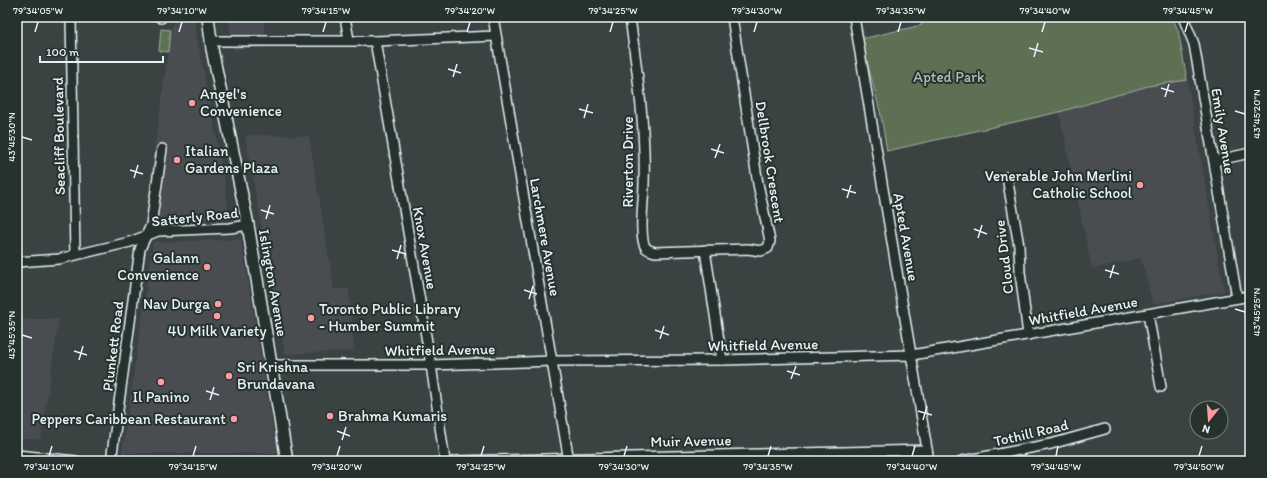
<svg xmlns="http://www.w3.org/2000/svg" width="1267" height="478" font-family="Itim,sans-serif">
  <rect width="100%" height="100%" fill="#3a4242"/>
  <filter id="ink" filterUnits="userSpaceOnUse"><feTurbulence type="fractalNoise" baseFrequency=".025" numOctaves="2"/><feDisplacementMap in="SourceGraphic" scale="8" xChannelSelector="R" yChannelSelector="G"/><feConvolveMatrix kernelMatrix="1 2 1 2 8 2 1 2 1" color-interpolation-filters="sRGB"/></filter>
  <g filter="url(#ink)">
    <!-- built -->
    <g fill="#484d51">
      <path d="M173,17h20l32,166 5,37 -62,-1 -24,6z"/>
      <path d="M228,17h35l4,30 -34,3z"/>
      <path d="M1187,80l37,211 -71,13 -12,-46 -49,11 -33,-157 89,-26z"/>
      <path d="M245,135l64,1 25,153h15l5,62 -69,3z"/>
      <path d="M241,239l36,214h-155l31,-211z"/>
      <path d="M17,319h42l-18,120h-24z"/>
    </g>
    <!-- green -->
    <g fill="#5d7053" stroke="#a2b0a6">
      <path d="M921,17h251l6,13 9,50 -39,6 -89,26 -172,39 -7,-40 -19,-72 61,-14z"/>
      <path d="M161,29l9,1 -2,22 -9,-1z"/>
    </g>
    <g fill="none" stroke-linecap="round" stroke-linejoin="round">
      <defs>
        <g id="minor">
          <path d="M71,17l4,238"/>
          <path d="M345,17l4,23"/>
          <path d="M493,17l76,444"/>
          <path d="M630,17c7,56 16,111 14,167 0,14 -6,54 2,64 2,2 6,3 9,4l93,-3 13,2 7,-3 2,-7 -12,-57 -26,-167"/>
          <path d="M854,17l75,444"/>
          <path d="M1183,17l11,27 43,254"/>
          <path d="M161,18v-1"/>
          <path d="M211,41h164l121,-5"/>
          <path d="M375,41l56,324 14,96"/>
          <path d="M1214,161l36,-8"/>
          <path d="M1007,177l12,69 1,26 8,63"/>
          <path d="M705,250l17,110"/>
          <path d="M17,262l42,-3 71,-17 28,-11 72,-3 18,-3"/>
          <path d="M1148,314l13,73"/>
          <path d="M272,365h159l122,-4 169,-1 190,-5 338,-59"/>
          <path d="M17,455l59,6"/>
          <path d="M111,461l29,-212 11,-24 11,-76"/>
          <path d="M455,461l472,-11"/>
          <path d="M962,461l89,-17 54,-15"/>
        </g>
        <path id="major" d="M208,17l4,32 36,176 39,236"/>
      </defs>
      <!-- minor casing -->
      <use href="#minor" stroke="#e8f1f8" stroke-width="12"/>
      <!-- major casing -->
      <use href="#major" stroke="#e8f1f8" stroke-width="14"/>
      <!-- minor -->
      <use href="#minor" stroke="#26332d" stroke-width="9"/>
      <!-- major -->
      <use href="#major" stroke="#26332d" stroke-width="11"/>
    </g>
  </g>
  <!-- ticks -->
  <path fill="none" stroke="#e8f1f8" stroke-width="1.5" d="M35,32l3,-10M179,32l3,-10M323,32l3,-10M467,32l3,-10M610,32l3,-10M754,32l3,-10M898,32l3,-10M1042,32l3,-10M1185,32l3,-10M1029,48l14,4M1034,57l4,-14M448,69l13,4M453,77l4,-13M1161,88l13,4M1165,97l4,-13M579,109l14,4M1235,111l10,3M584,118l4,-14M22,137l10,3M711,149l13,4M715,158l5,-14M130,170l13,4M134,178l4,-13M842,189l14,4M847,198l4,-13M261,210l13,4M266,219l4,-14M974,229l13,5M978,238l4,-13M392,250l14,4M397,259l4,-14M1105,270l14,4M1110,278l4,-13M524,290l13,4M529,299l4,-13M1235,309l10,3M655,330l14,5M22,335l10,3M660,339l4,-13M74,351l13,4M79,360l4,-14M787,371l13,4M791,379l5,-13M206,391l13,4M210,400l4,-13M918,411l14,4M923,420l4,-14M337,431l13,5M342,440l4,-13M49,456l3,-10M193,456l3,-10M337,456l3,-10M481,456l3,-10M624,456l3,-10M768,456l3,-10M912,456l3,-10M1056,456l2,-10M1199,456l3,-10"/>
  <!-- markers -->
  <g fill="#ff9aa2" stroke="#26332d" stroke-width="1.5">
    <circle cx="192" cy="103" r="4"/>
    <circle cx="177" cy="160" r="4"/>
    <circle cx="1140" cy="185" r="4"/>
    <circle cx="207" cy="267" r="4"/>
    <circle cx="218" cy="304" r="4"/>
    <circle cx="217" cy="316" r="4"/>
    <circle cx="311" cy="318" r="4"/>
    <circle cx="229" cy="376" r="4"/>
    <circle cx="161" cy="382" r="4"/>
    <circle cx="330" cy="416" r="4"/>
    <circle cx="234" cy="419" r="4"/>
  </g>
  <g text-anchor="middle" stroke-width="4" stroke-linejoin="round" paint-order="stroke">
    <!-- park labels -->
    <g font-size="15" fill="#b0bdb6" stroke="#26332d">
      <text x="949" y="82">Apted Park</text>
    </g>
    <!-- poi labels -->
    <g font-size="15" fill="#e8f1f8" stroke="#26332d" text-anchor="start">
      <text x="200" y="99">Angel's<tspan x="200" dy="17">Convenience</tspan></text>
      <text x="185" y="156">Italian<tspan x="185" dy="17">Gardens Plaza</tspan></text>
      <text x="1132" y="181" text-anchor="end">Venerable John Merlini<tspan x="1132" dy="17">Catholic School</tspan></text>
      <text x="199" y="263" text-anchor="end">Galann<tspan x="199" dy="17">Convenience</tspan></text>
      <text x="210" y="309" text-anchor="end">Nav Durga</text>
      <text x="319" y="314">Toronto Public Library<tspan x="319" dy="17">- Humber Summit</tspan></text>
      <text x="217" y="336" text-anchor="middle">4U Milk Variety</text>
      <text x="237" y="372">Sri Krishna<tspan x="237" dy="17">Brundavana</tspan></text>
      <text x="161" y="402" text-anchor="middle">Il Panino</text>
      <text x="338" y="421">Brahma Kumaris</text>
      <text x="226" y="424" text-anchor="end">Peppers Caribbean Restaurant</text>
    </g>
    <!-- street labels -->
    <g font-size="15" fill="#e8f1f8" stroke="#26332d">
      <text transform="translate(1223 131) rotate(81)" y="5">Emily Avenue</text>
      <text transform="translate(59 136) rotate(-91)" y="5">Seacliff Boulevard</text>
      <text transform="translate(628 162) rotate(-90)" y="5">Riverton Drive</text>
      <text transform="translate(770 162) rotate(81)" y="5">Dellbrook Crescent</text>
      <text transform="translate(195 217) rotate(-6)" y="5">Satterly Road</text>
      <text transform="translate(545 237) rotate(80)" y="5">Larchmere Avenue</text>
      <text transform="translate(906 237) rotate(80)" y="5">Apted Avenue</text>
      <text transform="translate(425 248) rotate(80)" y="5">Knox Avenue</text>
      <text transform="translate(1004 257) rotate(-97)" y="5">Cloud Drive</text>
      <text transform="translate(273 283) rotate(80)" y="5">Islington Avenue</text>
      <text transform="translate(1083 311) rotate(-10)" y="5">Whitfield Avenue</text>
      <text transform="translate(763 345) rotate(-1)" y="5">Whitfield Avenue</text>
      <text transform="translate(113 346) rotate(-83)" y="5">Plunkett Road</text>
      <text transform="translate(440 350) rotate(-1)" y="5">Whitfield Avenue</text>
      <text transform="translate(1031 433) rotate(-13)" y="5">Tothill Road</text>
      <text transform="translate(691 441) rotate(-1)" y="5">Muir Avenue</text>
    </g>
  </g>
  <!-- margin -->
  <rect width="1267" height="478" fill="none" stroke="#26332d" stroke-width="44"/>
  <!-- north arrow -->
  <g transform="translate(1209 420) rotate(197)"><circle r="19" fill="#26332d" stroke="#747f7e"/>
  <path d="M0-3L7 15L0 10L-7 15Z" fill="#ff9aa2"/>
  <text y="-6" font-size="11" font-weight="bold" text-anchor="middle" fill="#e8f1f8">N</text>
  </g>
  <!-- scale -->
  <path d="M40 56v6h123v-6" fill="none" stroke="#e8f1f8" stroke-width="2"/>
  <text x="46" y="56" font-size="12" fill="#e8f1f8" stroke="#26332d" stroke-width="3" paint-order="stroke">100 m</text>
  <rect x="22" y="22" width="1223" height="434" fill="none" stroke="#e8f1f8" stroke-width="1.5"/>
  <g font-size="10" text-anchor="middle" fill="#e8f1f8">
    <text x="38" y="14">79°34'05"W</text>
    <text x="182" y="14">79°34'10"W</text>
    <text x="326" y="14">79°34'15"W</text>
    <text x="470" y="14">79°34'20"W</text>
    <text x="613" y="14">79°34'25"W</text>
    <text x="757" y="14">79°34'30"W</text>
    <text x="901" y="14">79°34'35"W</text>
    <text x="1045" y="14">79°34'40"W</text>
    <text x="1188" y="14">79°34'45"W</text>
    <text transform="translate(1256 114) rotate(-90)" y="4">43°45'20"N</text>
    <text transform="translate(11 137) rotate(-90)" y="4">43°45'30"N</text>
    <text transform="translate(1256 312) rotate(-90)" y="4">43°45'25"N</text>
    <text transform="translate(11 335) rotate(-90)" y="4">43°45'35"N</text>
    <text x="49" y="470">79°34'10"W</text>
    <text x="193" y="470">79°34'15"W</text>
    <text x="337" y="470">79°34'20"W</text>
    <text x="481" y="470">79°34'25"W</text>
    <text x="624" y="470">79°34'30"W</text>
    <text x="768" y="470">79°34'35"W</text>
    <text x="912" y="470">79°34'40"W</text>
    <text x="1056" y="470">79°34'45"W</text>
    <text x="1199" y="470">79°34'50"W</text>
  </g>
</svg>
